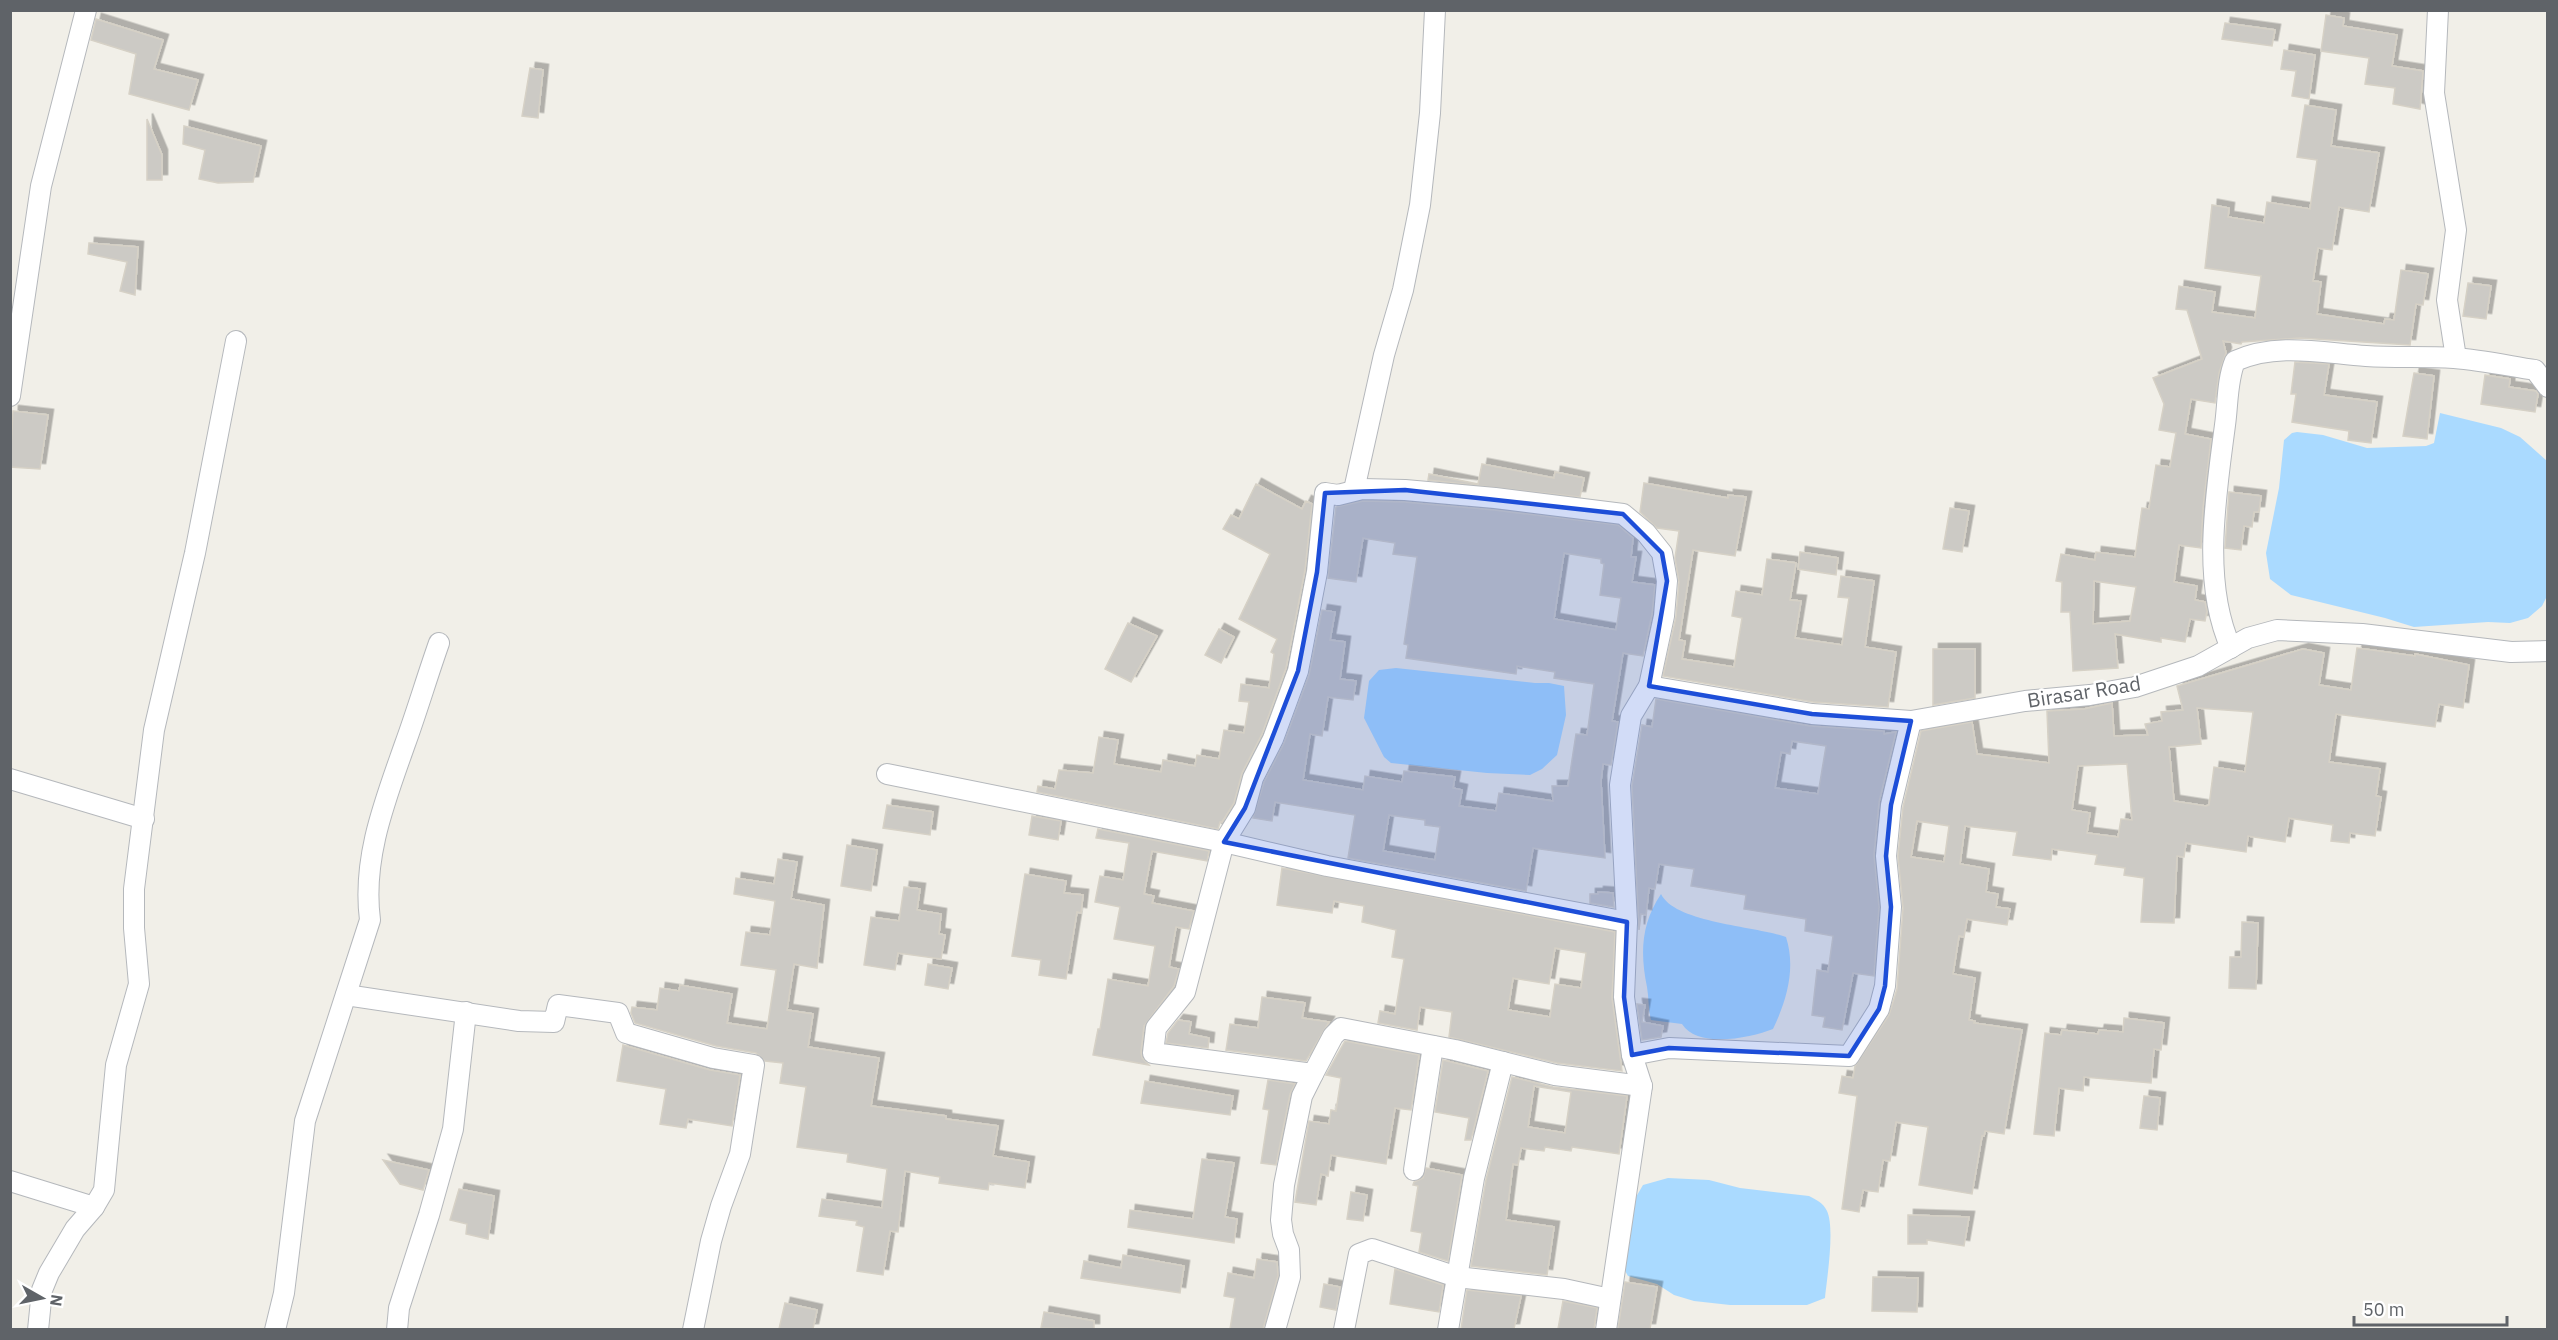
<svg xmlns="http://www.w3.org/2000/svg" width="2558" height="1340" font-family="'IBM Plex Sans',sans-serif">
  <defs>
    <filter id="shadow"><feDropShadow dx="5.5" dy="-5.5" stdDeviation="0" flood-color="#0004"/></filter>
  </defs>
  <rect width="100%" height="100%" fill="#f1efe8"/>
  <!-- water -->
  <g fill="#aadaff">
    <path d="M2440,413l61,15 19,9 27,24 1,133 -6,12 -14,12 -18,5 -22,-1 -74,5 -29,-9 -94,-23 -21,-16 -4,-26 13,-65 5,-48 8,-7 5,-1 26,3 44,13 59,-2 8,-3z"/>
    <path d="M1396,668l139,15h14l15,3 2,29 -9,40 -15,14 -12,6 -43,-2 -96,-10 -7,-6 -20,-39 5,-37 10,-11z"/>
    <path d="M1661,894c14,29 95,32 125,43 10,31 1,63 -13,92 -23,9 -75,20 -91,-5l-31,-4c-3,-11 -2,-22 -4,-33 -7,-34 -6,-63 14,-93z"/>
    <path d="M1668,1178l41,2 31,8 69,8c8,4 14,7 18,15 8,17 0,67 -2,87l-18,7h-77l-36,-4 -20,-6 -17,-11 -29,-8 -4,-7 12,-72 7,-12z"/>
  </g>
  <!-- building -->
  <g fill="#cccac5" stroke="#d6d1c6" stroke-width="1.5" fill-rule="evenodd" filter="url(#shadow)">
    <path d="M2326,15l18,3 -1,8 54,9 -5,31 31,5 -3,38 -27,-5 2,-16 -30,-4 4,-26 -48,-7z"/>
    <path d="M96,19l67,21 -9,29 44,11 -9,30 -60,-16 7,-40 -45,-14z"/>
    <path d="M2225,23l50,7 -3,16 -50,-7z"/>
    <path d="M2284,50l31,5 -6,44 -17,-3 4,-25 -15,-2z"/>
    <path d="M530,68l13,2 -5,48 -16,-2z"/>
    <path d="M2305,105l31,5 -5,36 48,7 -10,59 -30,-5 -7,43 -14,-2 -5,33 8,1 -4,32 67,10 1,-5 9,1 7,-50 27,4 -5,31 -7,-1 -6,41 -110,-7 -58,4 -1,2 -18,-3 3,12 -7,20 -4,30 -24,-4 -6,35 26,5 -8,69 -2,40 -22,-3 -5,37 23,4 -2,14 10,2 2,9 -2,10 -15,-2 -5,23 -24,-4v4l-46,-8 3,34 -45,3 -3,-59h-9l1,-30 -6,-1 5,-27 34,6 1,-8 39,5 7,-49 7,1 7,-44 14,2 6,-34 -17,-3 5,-26 -11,-26 49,-19 -15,-49 -11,-1 3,-23 36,6 -3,20 43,6 6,-42 -56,-8 7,-63 17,3 -1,9 36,6 3,-21 43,7 7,-49 -20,-3zM2094,581l42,6 -6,34 -37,3z"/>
    <path d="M147,119l15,36v25h-15z"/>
    <path d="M184,126l77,20 -8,36 -35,1 -19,-4 6,-29 -22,-6z"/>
    <path d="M89,243l49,4 -3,48 -15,-4 7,-29 -39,-8z"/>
    <path d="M2468,283l23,3 -5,33 -23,-3z"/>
    <path d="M2295,362l34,2 -5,31 53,7 -6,41 -23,-3 1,-9 -57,-9 4,-28h-5z"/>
    <path d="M2414,373l20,3 -7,63 -24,-3z"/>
    <path d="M2485,375l25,4 -1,8 27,4 2,3 -3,18 -54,-8z"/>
    <path d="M13,411l35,4 -8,54 -30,-2z"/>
    <path d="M1482,464l72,14 1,-6 29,6 -4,19 -152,-17 1,-6 49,10z"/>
    <path d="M1644,483l84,15v-3l18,2 -11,59 -42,-6 -14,90 6,1 -3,18 52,8 8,-49 -10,-2 4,-25 26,4 5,-36 29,4 -6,37 11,1 -6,37 47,7 7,-47 -11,-1 3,-21 33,5 -9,66 31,5 -8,55 -75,-5 -150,-26 13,-59 3,-35 -4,-24 4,-27 -22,-3 -17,-16z"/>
    <path d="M1256,484l46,25 4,-8 6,3 -7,66 -19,98 -24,66 -20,39 -8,30 -12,19h-2l-2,7 -181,-37 1,-6 17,3 4,-19 34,3 6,-36 19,3 -4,24 47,8 2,-12 32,6 2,-11 22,4 5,-29 20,3 5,-31 -10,-1 2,-17 28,4 5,-34 -3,-2 6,-13 -38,-20 31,-65 -47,-25 8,-14 8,4z"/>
    <path d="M2229,492l32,4 -2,16h-5l-2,15 -8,-1 -3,24 -16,-2z"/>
    <path d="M1363,501l41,1 90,8 124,15 15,13 -2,19h5l-4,25 23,3 -3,29 -9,42 -20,-3 -11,68 6,1 -7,43 -8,-1 -2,17 4,77 -72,-10 -7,43 -178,-33 7,-43 -80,-13 -3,19 -19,-3 11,-36 20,-39 25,-68 13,-65 13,2 -5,28 15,2 -5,37 16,2 -3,19 -25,-3 -6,39 -12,-2 -7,46 60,10 2,-14 37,6 2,-11 51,6 -2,11 9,2 -3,16 37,5 3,-18 54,8 -1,-15h16l8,-52 11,1 7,-51 -40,-6 1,-6 -38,-6 -1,8 -110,-16 2,-13 -4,-1 13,-87 -24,-3 2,-11 -32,-5 -7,44 -28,-4 8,-71zM1564,553l37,6v4l3,1 -4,31 21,3 -5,32 -62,-11zM1389,815l36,5v5l15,2 -5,33 -52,-9z"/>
    <path d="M1950,508l19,3 -7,41 -19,-3z"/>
    <path d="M1800,552l38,6 -2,17 -38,-6z"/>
    <path d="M1128,623l29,13 -26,46 -26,-13z"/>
    <path d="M1219,629l15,8 -13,26 -16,-8z"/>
    <path d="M2357,648l58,8v-2l54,11 -6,43 -24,-4 -4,23 -99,-13 -7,48 51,7 -4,27 5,1 -6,39 -25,-3 -1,10 -18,-2 2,-16 -44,-7 -4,24 -37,-6 -2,16 -60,-9 -2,14 -7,-1 -3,67 -33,-1 3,-44 -20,-3 1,-7 -30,-4 2,-9 -45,-6 -1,11 -38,-5 4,-23 -52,-6 -5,38 29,5 -3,23 12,2 -2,13 14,2 -3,16 -40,-6 -3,18 -5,-1 -6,38 22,4 -6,42 6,1 -1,2 48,7 -18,104 -19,-3 -1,5h-2l-10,58 -53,-9 9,-58 -32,-5 -6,39 -7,-1 -5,32 -15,-2 -4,22 -17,-3 15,-113 -18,-3 3,-17 11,2 2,-12 34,-51 8,-26 6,-81 -5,-52 5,-49 18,-76 51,-9 5,32 72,9 -2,-52 37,-2 28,-6 2,33 34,-1 -3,-11 17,-3 -1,-9 22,-2 -6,-24 126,-37 21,4 -5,32 32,5zM2197,708l56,4 -8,60 -31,-5 -5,38 -3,1 -32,-5 -5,-54 32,-3zM2127,764l5,56 -11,-1 -3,18 -31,-4 3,-20 -18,-3 6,-44zM1917,821l32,5 -5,36 -33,-5z"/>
    <path d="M1933,649h42v49l-42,7z"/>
    <path d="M1656,699l154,27 74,5v3l12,-2 -17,70 -5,53 5,52 -5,69 -21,-3 -11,57 -19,-3 2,-10 -13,-2 5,-45 11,2 5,-36 -28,-5 1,-12 -62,-10 2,-14 -55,-9 3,-17 -35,-5 -4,25 -6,-1 -3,27 -5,-1 -2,16 -7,-144 10,-61 10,2zM1792,741l34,5 -8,48 -43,-6 6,-36 9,2z"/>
    <path d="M887,805l46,7 -3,23 -47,-7z"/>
    <path d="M1032,816l29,5 -3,19 -29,-5z"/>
    <path d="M1098,829l111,22 -2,10 -55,-10 -8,43 10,2 -2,7 42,8 -5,18 -13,-2 -7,40 10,2 -5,17 -30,40 -3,26 1,6 7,7 -56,-10 5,-26h2l8,-50 40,7 7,-40 -41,-7 6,-32 -25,-5 5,-26 23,4 6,-37 -33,-5z"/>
    <path d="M847,845l30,5 -6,41 -30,-5z"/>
    <path d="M778,859l19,3 -6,37 33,6 -7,63 -23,-4 -7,46 26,4 -5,33 71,11 -8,48 75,10v3l52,7 -5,30 36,6 -4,26 -36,-5 -1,7 -49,-7 1,-6 -35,-6 -7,61 -8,-1 -7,44 -26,-4 7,-44 -8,-2 1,-4 -38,-5 3,-17 60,9 5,-39 -40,-7 1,-8 -51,-7 9,-60 -26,-4 3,-20 -18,-2 -9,-8 -40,-7 -81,-23 -4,-10 1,-6 25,3 3,-22 19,3 1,-6 52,9 -5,29 40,6 9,-59 -35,-5 5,-33 24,3 5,-34 -41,-7 2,-16 38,6z"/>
    <path d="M1282,868l333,64 -3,66 10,73 -65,-8 -108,-26 3,-25 -32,-5 -3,23 -39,-7 2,-12 15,3 9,-55 -12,-2 4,-27 -34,-8 2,-16 -30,-5 -2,12 -55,-8zM1555,948l31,5 -5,35 -26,-4 -5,33 -42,-7 5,-32 36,6z"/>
    <path d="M1025,874l41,7 -2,12 19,2 -2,18 -4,-1 -11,67 -27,-4 2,-15 -29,-4z"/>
    <path d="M904,887l16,2 -3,21 24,4 -2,20 6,1 -4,24 -43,-6 -3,17 -31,-5 7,-48 28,4z"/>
    <path d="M1598,892l15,1 1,14 -24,-4v-9h8z"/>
    <path d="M2242,922l16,1 -2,66 -27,-1 1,-31h11z"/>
    <path d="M928,964l24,4 -4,21 -23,-4z"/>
    <path d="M1262,997l43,6 -3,15 27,4 -23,39 -80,-11 4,-26 28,4z"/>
    <path d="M1637,1004l8,1 -3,17 21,4 -2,11 -19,3z"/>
    <path d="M2124,1018l40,5 -3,27 -7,-1 -3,34 -67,-6 -1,14 -24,-3 -5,48 -20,-2 11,-101 16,2 1,-5 36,4 1,-4 24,2z"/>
    <path d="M1178,1020l13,2 -2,12 20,4 -1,10 -42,-5 2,-10z"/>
    <path d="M1345,1041l74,14 -8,55 -16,-2 -9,56 -55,-9 -3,21 -7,-2 -5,31 -21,-3 14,-81 20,3 2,-14 5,1 5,-33 -15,-3z"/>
    <path d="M623,1045l87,25 30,5 -8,51 -44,-7 -2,9 -26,-4 6,-35 -49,-8z"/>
    <path d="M1443,1060l45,11 -17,69h-6l4,-22 -34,-6z"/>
    <path d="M1512,1077l41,10 74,9 -8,58 -47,-7 -1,4 -26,-4 -1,4 -23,-3 -3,17 -5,-1 -7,56 48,7 -7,48 -76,-9 15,-86zM1534,1086l37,6 -6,41 -37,-6z"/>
    <path d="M1268,1080l27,4 -5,10 -14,71 -15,-2 8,-53 -6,-1z"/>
    <path d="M1145,1081l88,15 -3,19 -89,-12z"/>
    <path d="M2144,1096l16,2 -3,32 -17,-2z"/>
    <path d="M1202,1159l32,4 -9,54 12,2 -3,24 -106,-16 2,-17 63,9z"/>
    <path d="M383,1160l46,10 -6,20 -23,-6z"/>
    <path d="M1426,1168l36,7 -14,86 -29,-9 3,-19 -11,-2 7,-45 -5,-1 1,-3 9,-4z"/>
    <path d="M459,1189l35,7 -6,43 -22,-5 1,-10 -17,-4z"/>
    <path d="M1351,1192l16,3 -4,26 -16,-2z"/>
    <path d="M1908,1215l61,2 -5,29 -37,-6v4h-19z"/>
    <path d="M1123,1255l61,11 -4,27 -99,-15 3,-17 37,7z"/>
    <path d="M1257,1259l20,3 1,14 -15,53h-33l5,-31 -11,-2 4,-23 26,5z"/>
    <path d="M1395,1269l48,16 -4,27 -49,-8z"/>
    <path d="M1873,1277l45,1 -1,34 -45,-1z"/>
    <path d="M1625,1282l32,5 -7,42h-32z"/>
    <path d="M1324,1284l16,3 -4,23 -16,-3z"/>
    <path d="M1467,1290l54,6 -7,33h-53z"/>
    <path d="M1563,1301l34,7 -3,21h-36z"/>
    <path d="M785,1303l32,7 -4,19h-34z"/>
    <path d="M1044,1312l50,9v8l-53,-1z"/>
  </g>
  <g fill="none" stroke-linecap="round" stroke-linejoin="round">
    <defs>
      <g id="minor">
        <path d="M2438,10l-4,83 22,137 -9,70 9,58"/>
        <path d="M10,396l31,-210 45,-176"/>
        <path d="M1354,490l30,-135 19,-65 17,-85 10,-92 5,-103"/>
        <path d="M2231,648c-30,-66 -15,-153 -6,-223 3,-21 2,-45 10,-64 42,-19 87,-8 131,-5 29,2 59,0 88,2 27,2 55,8 81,12l13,17"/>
        <path d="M1649,686l163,28 99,7 114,-20 65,-6 45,-8 63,-21 50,-28 29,-8 85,4 149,18 37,-1"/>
        <path d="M887,774l337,68 21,-34 8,-30 20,-39 25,-68 19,-99 8,-79 13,2 24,-6 43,1 90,8 128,16 23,19 16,20 5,28 -3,35 -15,70 -18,30 -11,69 7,137 -3,75 8,58 10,31 -36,244"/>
        <path d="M10,779l134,40"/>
        <path d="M1627,922l-300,-56 -103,-24 -39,150 -29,36 -3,25 160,21 20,-38 8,-8 114,22 100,25 87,11"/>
        <path d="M346,995l173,26 35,1 4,-17 60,8 8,20 87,25 41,7 -14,89 -19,52 -10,35 -18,89"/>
        <path d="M1632,1055l37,-7 180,8 30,-47 6,-23 6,-79 -5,-51 5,-51 20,-84"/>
        <path d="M1414,1170l19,-124"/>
        <path d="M10,1181l84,26"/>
        <path d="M38,1330l4,-40 7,-17 26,-44 19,-22 10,-17 12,-125 23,-81 -5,-56v-39l20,-159 41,-177 41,-212"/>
        <path d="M275,1330l9,-37 21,-172 65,-201c-8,-62 15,-119 35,-176 12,-33 22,-67 34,-101"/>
        <path d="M397,1330l2,-22 30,-93 24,-86 13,-117"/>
        <path d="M1275,1330l15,-53 -1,-27 -6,-16 -2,-14 3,-35 18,-89 11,-22"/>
        <path d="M1344,1330l15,-76 13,-5 85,28 107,12 46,10"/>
        <path d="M1448,1330l26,-152 29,-116"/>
      </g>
    </defs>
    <!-- minor casing -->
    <use href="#minor" stroke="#b5b8bc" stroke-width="22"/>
    <!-- minor -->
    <use href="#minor" stroke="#fff" stroke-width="20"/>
  </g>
  <!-- marked area -->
  <path fill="#1d4ed8" fill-opacity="0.2" stroke="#1d4ed8" stroke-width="4.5" stroke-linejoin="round" d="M1405,490l218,24 39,39 5,28 -18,105 163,28 99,7 -20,84 -5,51 5,51 -6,79 -6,23 -30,47 -180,-8 -37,7 -8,-58 3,-75 -403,-80 21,-34 53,-137 19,-99 8,-79z"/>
  <g text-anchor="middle" stroke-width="5" stroke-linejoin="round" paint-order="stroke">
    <!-- street labels -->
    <g font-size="20" fill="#5f6368" stroke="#fff">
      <text transform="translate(2084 692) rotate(-9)" y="7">Birasar Road</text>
    </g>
  </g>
  <!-- border -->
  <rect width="2558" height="1340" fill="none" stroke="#5f6368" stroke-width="24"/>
  <!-- north arrow -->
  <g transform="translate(42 1298) rotate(99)" stroke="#ffffff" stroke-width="4.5" paint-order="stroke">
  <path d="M0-4.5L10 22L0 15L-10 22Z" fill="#5f6368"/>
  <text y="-9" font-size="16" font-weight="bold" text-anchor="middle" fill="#5f6368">N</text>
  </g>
  <!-- scale -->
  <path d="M2354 1316v9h153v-9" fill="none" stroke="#5f6368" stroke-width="3"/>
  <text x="2363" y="1316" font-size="18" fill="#5f6368" stroke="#ffffff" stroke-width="4.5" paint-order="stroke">50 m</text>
</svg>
